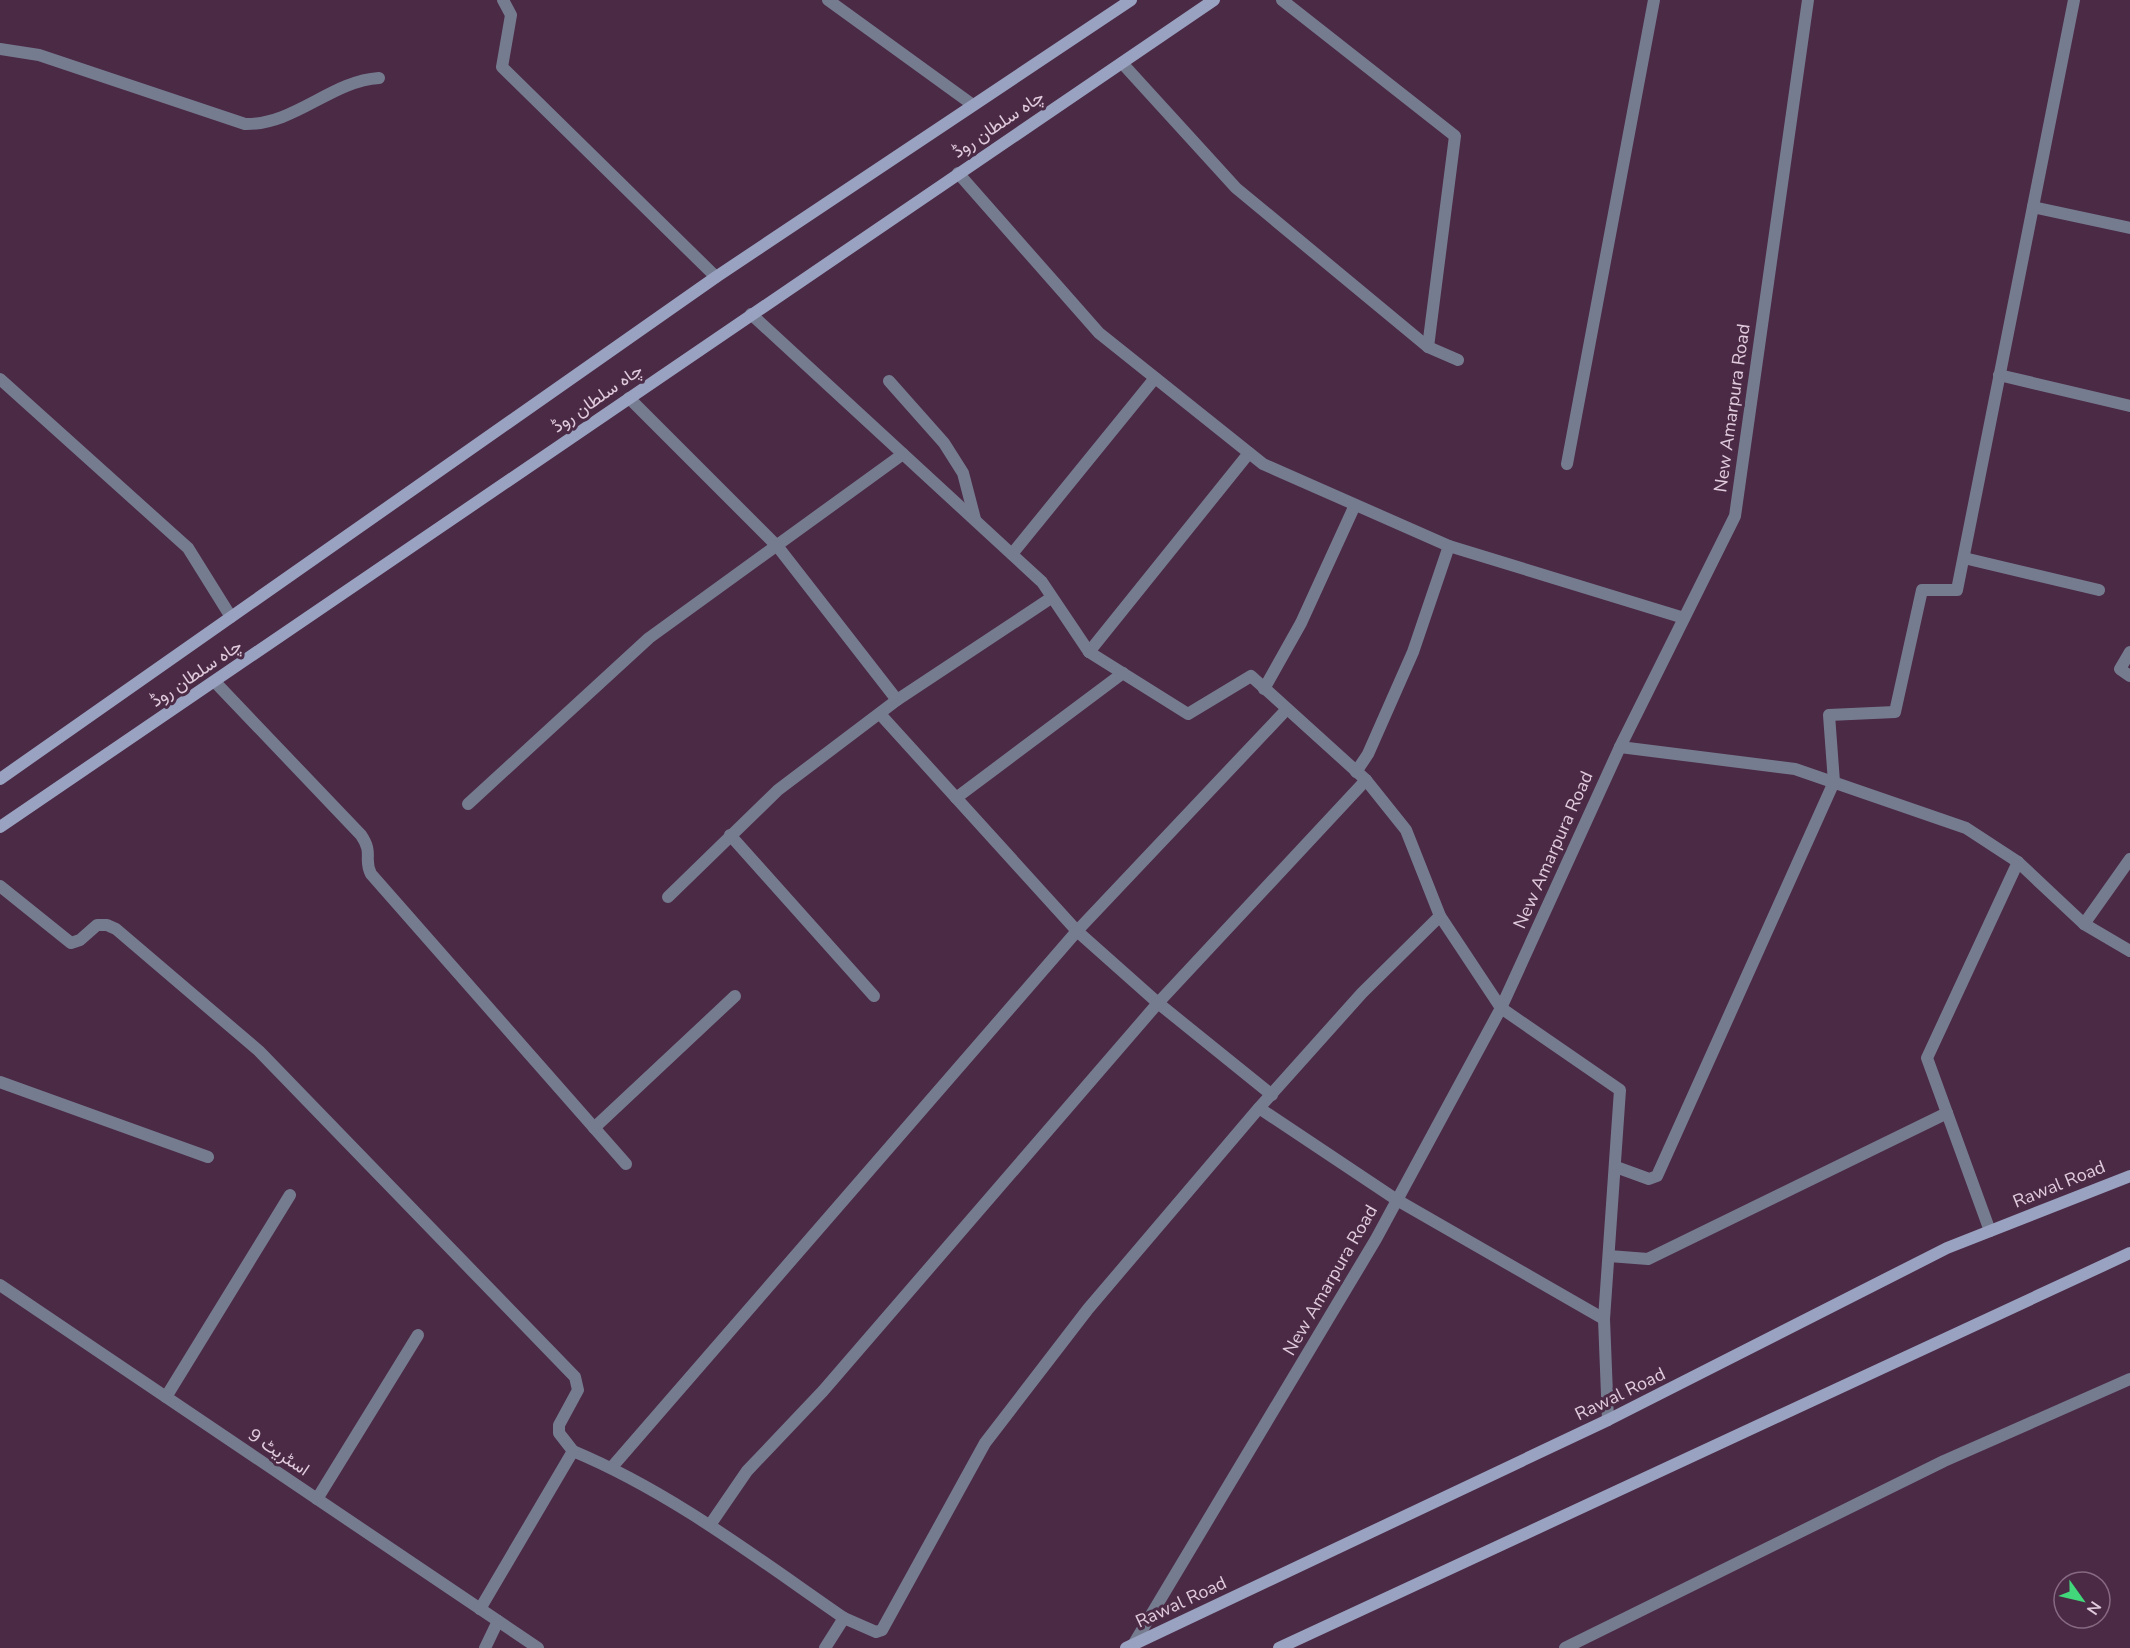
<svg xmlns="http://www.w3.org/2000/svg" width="2130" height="1648" font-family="'Nunito Sans',Vazirmatn,sans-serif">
  <rect width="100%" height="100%" fill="#4b2a46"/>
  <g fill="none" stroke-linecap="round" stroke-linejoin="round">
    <!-- lane -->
    <g stroke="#767c8f" stroke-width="12">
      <path d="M1282,0l173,136 -27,211"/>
      <path d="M1999,375l131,31"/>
      <path d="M0,379l188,169 43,69"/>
      <path d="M889,381l55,62 19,30 12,46"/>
      <path d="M1012,554l143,-176"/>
      <path d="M1964,558l135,32"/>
      <path d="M1089,652l160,-199"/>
      <path d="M1264,689l37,-66 54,-118"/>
      <path d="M1565,1648l379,-187 186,-82"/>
    </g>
    <!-- street -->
    <g stroke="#767c8f" stroke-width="12">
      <path d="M503,0l8,15 -9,52 214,210"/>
      <path d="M828,0l145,105"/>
      <path d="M0,49l39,6 206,69c50,1 86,-43 134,-46"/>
      <path d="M1122,63l114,125 192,159 30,13"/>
      <path d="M958,173l141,160 164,131 186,82 235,72"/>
      <path d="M2033,207l97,21"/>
      <path d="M751,314l291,268 47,70 99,62 63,-38 115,104 40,50 34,86 61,92 119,82 -16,229 4,101"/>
      <path d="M629,398l149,149 119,153"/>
      <path d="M1567,464l87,-464"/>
      <path d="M2130,652l-10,17 10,7"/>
      <path d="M215,682l146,153c13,19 2,23 10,39l255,290"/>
      <path d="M880,714l197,217 81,72 114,92"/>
      <path d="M1620,747l175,22 171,59 52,34 66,62 46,27"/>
      <path d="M1356,772l12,-18 45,-102 36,-106"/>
      <path d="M956,798l167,-125"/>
      <path d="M468,804l181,-166 254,-184"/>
      <path d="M730,835l144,161"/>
      <path d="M0,886l71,57 9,-3 17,-15h10l9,4 143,122 316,326 3,13 -19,35v8l14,18"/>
      <path d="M668,897l110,-107 119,-90 154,-102"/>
      <path d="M2084,924l46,-65"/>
      <path d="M0,1082l208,75"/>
      <path d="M1259,1108l138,92 207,119"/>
      <path d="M594,1128l141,-132"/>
      <path d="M1616,1167l33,12 8,-3 177,-394 -5,-67 66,-3 27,-122h35l117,-590"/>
      <path d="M1990,1231l-63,-173 91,-196"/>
      <path d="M1609,1256l39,3 299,-146"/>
      <path d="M0,1285l538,363"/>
      <path d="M166,1397l124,-202"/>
      <path d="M612,1467l465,-536 210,-222"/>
      <path d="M317,1499l101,-164"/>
      <path d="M710,1525l37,-54 76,-80 335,-388 208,-223"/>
      <path d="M480,1609l93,-158c98,41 184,107 271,167"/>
      <path d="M1133,1645l243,-406 125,-231 119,-261 115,-231 73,-516"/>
      <path d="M485,1648l13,-27"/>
      <path d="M825,1648l19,-30 32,14 6,-2 103,-187 103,-134 171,-201 103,-115 78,-77"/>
    </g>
    <!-- secondary -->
    <g stroke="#99a2c0" stroke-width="12">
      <path d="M0,779l716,-502 415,-277"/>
      <path d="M0,827l1214,-827"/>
      <path d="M1126,1648l482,-228 339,-172 183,-72"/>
      <path d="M1279,1648l851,-395"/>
    </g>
  </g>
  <g text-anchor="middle" stroke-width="6" stroke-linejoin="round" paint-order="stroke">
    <!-- street labels -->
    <g font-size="18" fill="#e0cbdc" stroke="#4b2a46">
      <text transform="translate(998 124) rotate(-34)" y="6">چاہ سلطان روڈ</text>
      <text transform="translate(597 398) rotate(-35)" y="6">چاہ سلطان روڈ</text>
      <text transform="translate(1732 408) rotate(-82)" y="6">New Amarpura Road</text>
      <text transform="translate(196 673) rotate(-34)" y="6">چاہ سلطان روڈ</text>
      <text transform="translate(1553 850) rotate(-66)" y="6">New Amarpura Road</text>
      <text transform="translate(2059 1184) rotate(-22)" y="6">Rawal Road</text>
      <text transform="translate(1330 1280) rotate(-60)" y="6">New Amarpura Road</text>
      <text transform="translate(1620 1394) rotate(-26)" y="6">Rawal Road</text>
      <text transform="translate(279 1452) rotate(34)" y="6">اسٹریٹ 9</text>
      <text transform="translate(1181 1602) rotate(-25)" y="6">Rawal Road</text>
    </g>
  </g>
  <!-- north arrow -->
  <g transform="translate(2082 1600) rotate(124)"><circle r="28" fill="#4b2a46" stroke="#876a82" stroke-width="1.5"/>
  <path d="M0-4.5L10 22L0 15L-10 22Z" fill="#42d77b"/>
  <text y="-9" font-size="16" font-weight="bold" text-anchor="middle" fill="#e0cbdc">N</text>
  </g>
</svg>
